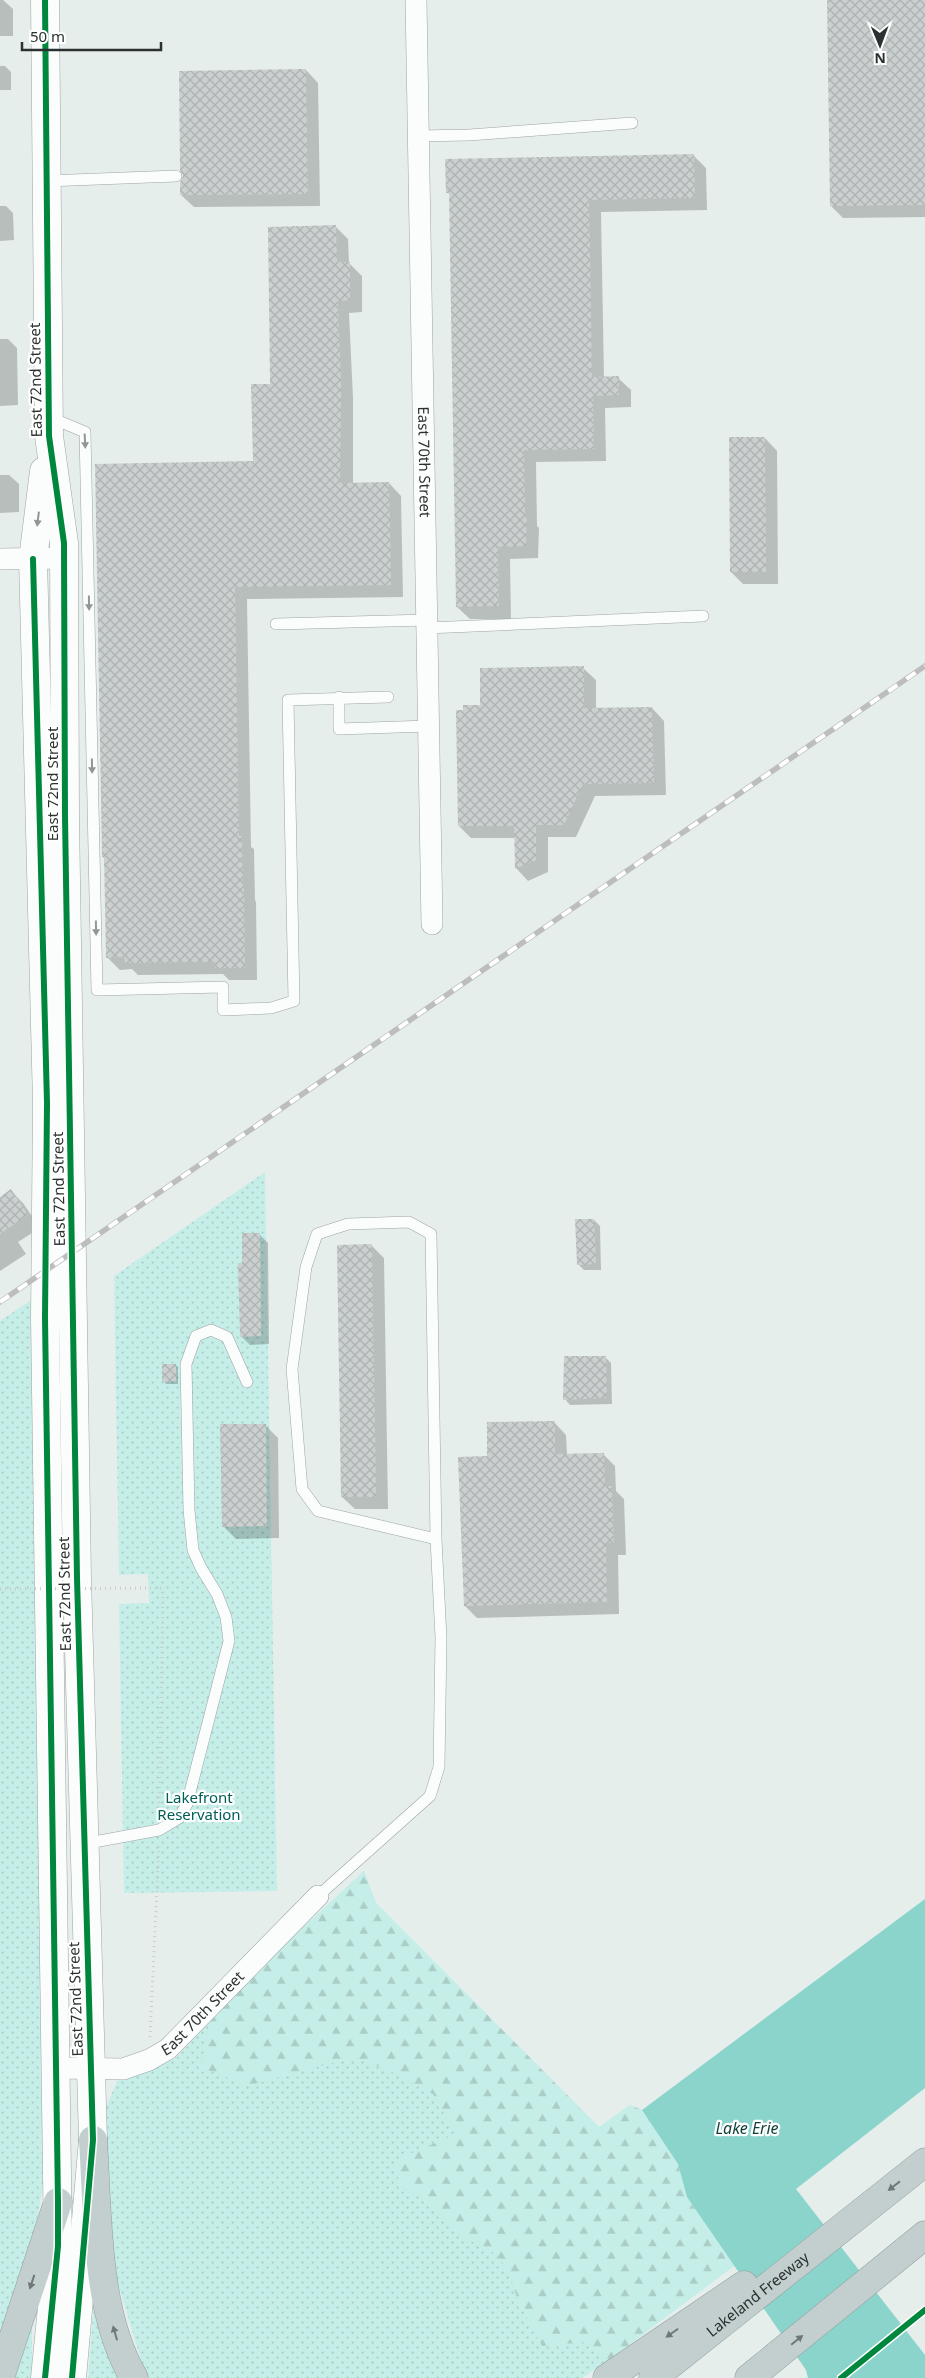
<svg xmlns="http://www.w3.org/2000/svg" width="925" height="2378" font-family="'Noto Sans',sans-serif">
  <defs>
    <pattern id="grass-dots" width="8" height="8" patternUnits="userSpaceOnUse" patternTransform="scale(1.25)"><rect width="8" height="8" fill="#c6eee8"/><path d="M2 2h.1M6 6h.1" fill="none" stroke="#aacdc7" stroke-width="1.8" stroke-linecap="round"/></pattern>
    <pattern id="forest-firs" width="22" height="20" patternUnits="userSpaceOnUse" patternTransform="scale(1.25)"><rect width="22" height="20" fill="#c6eee8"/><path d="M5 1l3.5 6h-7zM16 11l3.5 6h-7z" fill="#aacdc7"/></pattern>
    <pattern id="building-cross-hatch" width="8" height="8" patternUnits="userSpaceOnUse" patternTransform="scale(1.25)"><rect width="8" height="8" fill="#cad0cf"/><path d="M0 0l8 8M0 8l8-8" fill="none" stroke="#aeb3b2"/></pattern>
  </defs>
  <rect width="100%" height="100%" fill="#e6eeec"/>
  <!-- grass -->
  <g fill="url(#grass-dots)">
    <path d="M265,1172l12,719 -153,2 -5,-289 30,-1 -1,-29 -29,1 -5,-299z"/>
    <path d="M37,1296l10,862 -13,83 -34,105v-1025z"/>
    <path d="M364,1871l12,32 223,224 31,-22 12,5 45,87 47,69 -151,112h-434l-5,-8 -29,-96 -10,-164 12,-29 58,-22 91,-97z"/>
    <path d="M95,2290l29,88h-36z"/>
    <path d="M32,2315v63h-25z"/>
  </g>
  <!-- forest -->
  <path fill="url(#forest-firs)" d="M364,1871l12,32 223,224 31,-22 12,5 36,54 9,33 47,69 -125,94 -23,-18 -44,4 -24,-45 -9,-29 -13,-18 -31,-16 -37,-36 -26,-14 -9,-23 19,-12 44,-19 -23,-40 -47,-25 -32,-12 -107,29 -46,-19 8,-45 57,-60z"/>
  <!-- water -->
  <path fill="#8ad4cc" d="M925,1899v189l-129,101 129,166v23h-117l-2,-8 -119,-173 -9,-33 -36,-54z"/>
  <!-- shadow -->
  <g fill="#0003">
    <path d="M0,0h3l10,9v27h-13z"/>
    <path d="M828,0h97v217l-82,1 -12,-12z"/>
    <path d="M0,66h5l6,6v18h-11z"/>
    <path d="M306,70l12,13 2,123 -126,1 -13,-12z"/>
    <path d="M694,156l12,12 1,42 -106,2 3,166h14l13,12v17l-26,1 1,53 -70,1 1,64 2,2 -1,30 -28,1 1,60h-41l-13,-12 -7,-412 -3,-3z"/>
    <path d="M0,206h6l7,7 1,27 -14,1z"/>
    <path d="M336,227l12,12 1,24 13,13v36l-13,1 4,85v86l36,-1 12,13 2,101 -156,2 4,248 3,2 1,51 1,2 1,78h-28l-6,-6 -85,1 -6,-6 -12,1 -13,-13 -1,-97 -3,-3 151,-395 17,-76z"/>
    <path d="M0,339h8l9,9 1,57 -18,1z"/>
    <path d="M765,438l12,13 1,133h-35l-12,-12z"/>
    <path d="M0,475h9l10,9v28l-19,1z"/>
    <path d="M583,668l13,12v29l56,-1 12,13 2,74 -71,1 -19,41h-28v35l-20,9 -12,-13v-30h-45l-12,-12 22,-120z"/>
    <path d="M11,1191l12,12 17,25 -22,14 8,12 -26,17v-73z"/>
    <path d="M594,1220l6,6 1,44h-17l-6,-6z"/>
    <path d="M259,1234l9,9 1,101 -19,1 -9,-9z"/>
    <path d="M372,1246l12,12 4,251h-33l-13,-12z"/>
    <path d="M605,1357l6,6 1,41 -42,1 -5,-6z"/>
    <path d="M176,1365l2,3v16h-12l-2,-3z"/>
    <path d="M554,1422l12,13 1,20 36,-1 12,12 1,25 8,8 2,56h-8l1,59 -142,4 -12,-12z"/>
    <path d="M265,1425l13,13 1,100 -43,1 -13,-13z"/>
  </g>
  <!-- building -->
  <g fill="url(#building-cross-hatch)">
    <path d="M827,0h98v205l-95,1z"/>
    <path d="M306,69l2,125 -128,1v-13l3,-6 -3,-6 -1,-99z"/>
    <path d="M694,154l1,44 -106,2 3,177 27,-1v19l-26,1 1,53 -70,1 1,64h2l-1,32 -28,1 1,59 -43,1 -7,-414h-3l-1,-34z"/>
    <path d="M336,225l1,37h13v38l-12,1 3,84 -1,98 49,-1 2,103 -156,2 4,249h3l1,52h1l1,80h-30v-6l-90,1 -1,-6 -18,1 -2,-101h-2l-7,-393 158,-3 -2,-77h19l-2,-157z"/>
    <path d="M729,437h36l1,135h-36z"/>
    <path d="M584,666v42l68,-1 2,76 -71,1 -19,41h-28v35l-21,9 -1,-43h-56l-2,-116h7v-5h17v-37z"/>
    <path d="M11,1189l17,26 -28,19v-37z"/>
    <path d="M575,1219h19l2,45 -19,1z"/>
    <path d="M242,1233h18l1,103 -21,1 -2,-74h4z"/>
    <path d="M372,1244l4,253h-35l-4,-252z"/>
    <path d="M564,1356h42l1,42 -44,2z"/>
    <path d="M162,1364h14v17l-14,1z"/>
    <path d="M555,1421v33l49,-1 1,33h7l2,57h-8l1,59 -143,4 -6,-149 29,-1v-34z"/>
    <path d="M220,1424h46l1,102 -45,1z"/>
  </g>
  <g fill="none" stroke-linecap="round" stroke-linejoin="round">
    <defs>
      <g id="service">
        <path d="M418,136l51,-1 163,-12"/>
        <path d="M46,181l130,-5"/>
        <path d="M49,417l36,15 12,558 126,-3v23l48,-2 23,-7 -6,-301 100,-3"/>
        <path d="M276,624l151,-4"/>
        <path d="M427,628l276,-12"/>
        <path d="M339,697v32l89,-3"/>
        <path d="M83,1844l76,-14 20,-12 8,-14 42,-163 -3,-24 -9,-23 -16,-26 -8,-18 -4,-40 -3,-146 10,-28 15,-6 16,7 20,45"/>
        <path d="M318,1896l112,-100 9,-29 2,-129 -5,-99 -5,-305 -22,-12 -61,2 -31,10 -11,33 -14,102 10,120 16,22 118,28"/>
      </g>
      <g id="minor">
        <path id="s1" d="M416,0l16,924"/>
        <path d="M0,559l64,-1"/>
        <path id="s2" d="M57,2068l66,1 26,-9 19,-11 150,-153"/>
      </g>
      <g id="secondary">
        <path d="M45,0l4,436 15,107 1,273 12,762 16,562 -21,238"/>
        <path d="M44,471l-11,88 14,544 -2,215 13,928 -13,132"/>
      </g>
      <g id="motorway">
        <path d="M93,2140c5,75 2,172 41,238"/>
        <path d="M0,2378l58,-176"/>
        <path d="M607,2378l137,-93"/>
        <path id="s3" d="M653,2378l272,-216"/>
        <path d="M749,2378l176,-143"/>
      </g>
    </defs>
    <!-- service casing -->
    <use href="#service" stroke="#9da4a2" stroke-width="12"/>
    <!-- minor casing -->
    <use href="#minor" stroke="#9da4a2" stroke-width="22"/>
    <!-- secondary casing -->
    <use href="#secondary" stroke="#9da4a2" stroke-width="29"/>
    <!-- motorway casing -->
    <use href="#motorway" stroke="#8fa09e" stroke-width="29"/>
    <!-- path -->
    <g stroke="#cbcdcd" stroke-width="3" stroke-dasharray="1 4" stroke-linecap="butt">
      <path d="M159,1813l4,-225"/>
      <path d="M150,2037l9,-193"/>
    </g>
    <!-- service -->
    <use href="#service" stroke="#fbfcfc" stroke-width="11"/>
    <!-- minor -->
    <use href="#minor" stroke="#fbfcfc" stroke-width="21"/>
    <!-- secondary -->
    <use href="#secondary" stroke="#fbfcfc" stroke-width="28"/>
    <!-- motorway -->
    <use href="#motorway" stroke="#c2cfce" stroke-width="28"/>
    <defs>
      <path id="rail" d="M0,1302l925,-636"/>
    </defs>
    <!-- rail casing -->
    <use href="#rail" stroke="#bcbdbc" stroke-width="5.5"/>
    <!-- rail -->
    <use href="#rail" stroke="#fff" stroke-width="4" stroke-dasharray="11" stroke-linecap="butt"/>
    <!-- path-bridge -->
    <path stroke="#cbcdcd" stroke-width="3" stroke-dasharray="1 4" stroke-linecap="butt" d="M0,1589l163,-1"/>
    <defs>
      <g id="cycleway">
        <path d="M45,0l4,436 15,107 1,273 12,762 16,562 -21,238"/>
        <path d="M33,559l14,544 -2,215 13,884v44l-13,132"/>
        <path d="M841,2378l84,-68"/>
      </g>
    </defs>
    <!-- cycleway casing -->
    <use href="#cycleway" stroke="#fff" stroke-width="9"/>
    <!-- cycleway -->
    <use href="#cycleway" stroke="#00873e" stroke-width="6"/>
  </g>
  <!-- one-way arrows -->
  <defs><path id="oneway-solid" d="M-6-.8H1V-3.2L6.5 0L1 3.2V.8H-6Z" transform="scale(1.25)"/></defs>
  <g fill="#939696">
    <use href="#oneway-solid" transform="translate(85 441) rotate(87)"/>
    <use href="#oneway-solid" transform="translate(38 519) rotate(97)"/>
    <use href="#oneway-solid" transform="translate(89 603) rotate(89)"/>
    <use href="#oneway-solid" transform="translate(92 766) rotate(89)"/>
    <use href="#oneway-solid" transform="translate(96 928) rotate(89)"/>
  </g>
  <g fill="#6f7877">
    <use href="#oneway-solid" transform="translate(894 2186) rotate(142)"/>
    <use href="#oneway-solid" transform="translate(32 2282) rotate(108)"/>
    <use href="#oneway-solid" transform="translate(115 2333) rotate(-106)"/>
    <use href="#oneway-solid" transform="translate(672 2333) rotate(145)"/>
    <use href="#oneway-solid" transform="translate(797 2340) rotate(-39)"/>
  </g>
  <g text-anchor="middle" stroke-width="4.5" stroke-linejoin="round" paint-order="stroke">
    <!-- street labels -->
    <g font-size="15" fill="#2b3130" stroke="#fff">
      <text transform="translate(36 380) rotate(-91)" y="5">East 72nd Street</text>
      <text dy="5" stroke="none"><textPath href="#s1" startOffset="462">East 70th Street</textPath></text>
      <text transform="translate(53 784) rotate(-90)" y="5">East 72nd Street</text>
      <text transform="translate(59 1189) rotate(-91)" y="5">East 72nd Street</text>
      <text transform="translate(65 1594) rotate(-91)" y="5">East 72nd Street</text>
      <text transform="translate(76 1999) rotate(-92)" y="5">East 72nd Street</text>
      <text dy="5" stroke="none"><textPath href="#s2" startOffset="165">East 70th Street</textPath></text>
      <text dy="5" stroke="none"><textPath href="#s3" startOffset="134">Lakeland Freeway</textPath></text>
    </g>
    <!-- park labels -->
    <g font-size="15" fill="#005e57" stroke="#fff">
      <text x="199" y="1803">Lakefront<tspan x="199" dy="17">Reservation</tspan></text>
    </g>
    <!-- water labels -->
    <g font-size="16" font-style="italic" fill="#0f3f3a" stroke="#fff">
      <text x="747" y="2134">Lake Erie</text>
    </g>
  </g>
  <!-- north arrow -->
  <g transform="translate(880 45) rotate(179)" stroke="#ffffff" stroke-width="4" paint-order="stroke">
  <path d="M0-4L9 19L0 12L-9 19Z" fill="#2b3130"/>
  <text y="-8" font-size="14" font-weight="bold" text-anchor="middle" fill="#2b3130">N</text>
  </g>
  <!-- scale -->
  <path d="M22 42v8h139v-8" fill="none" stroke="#2b3130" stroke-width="2.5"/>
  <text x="30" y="42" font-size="15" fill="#2b3130" stroke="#ffffff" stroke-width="4" paint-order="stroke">50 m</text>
</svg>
